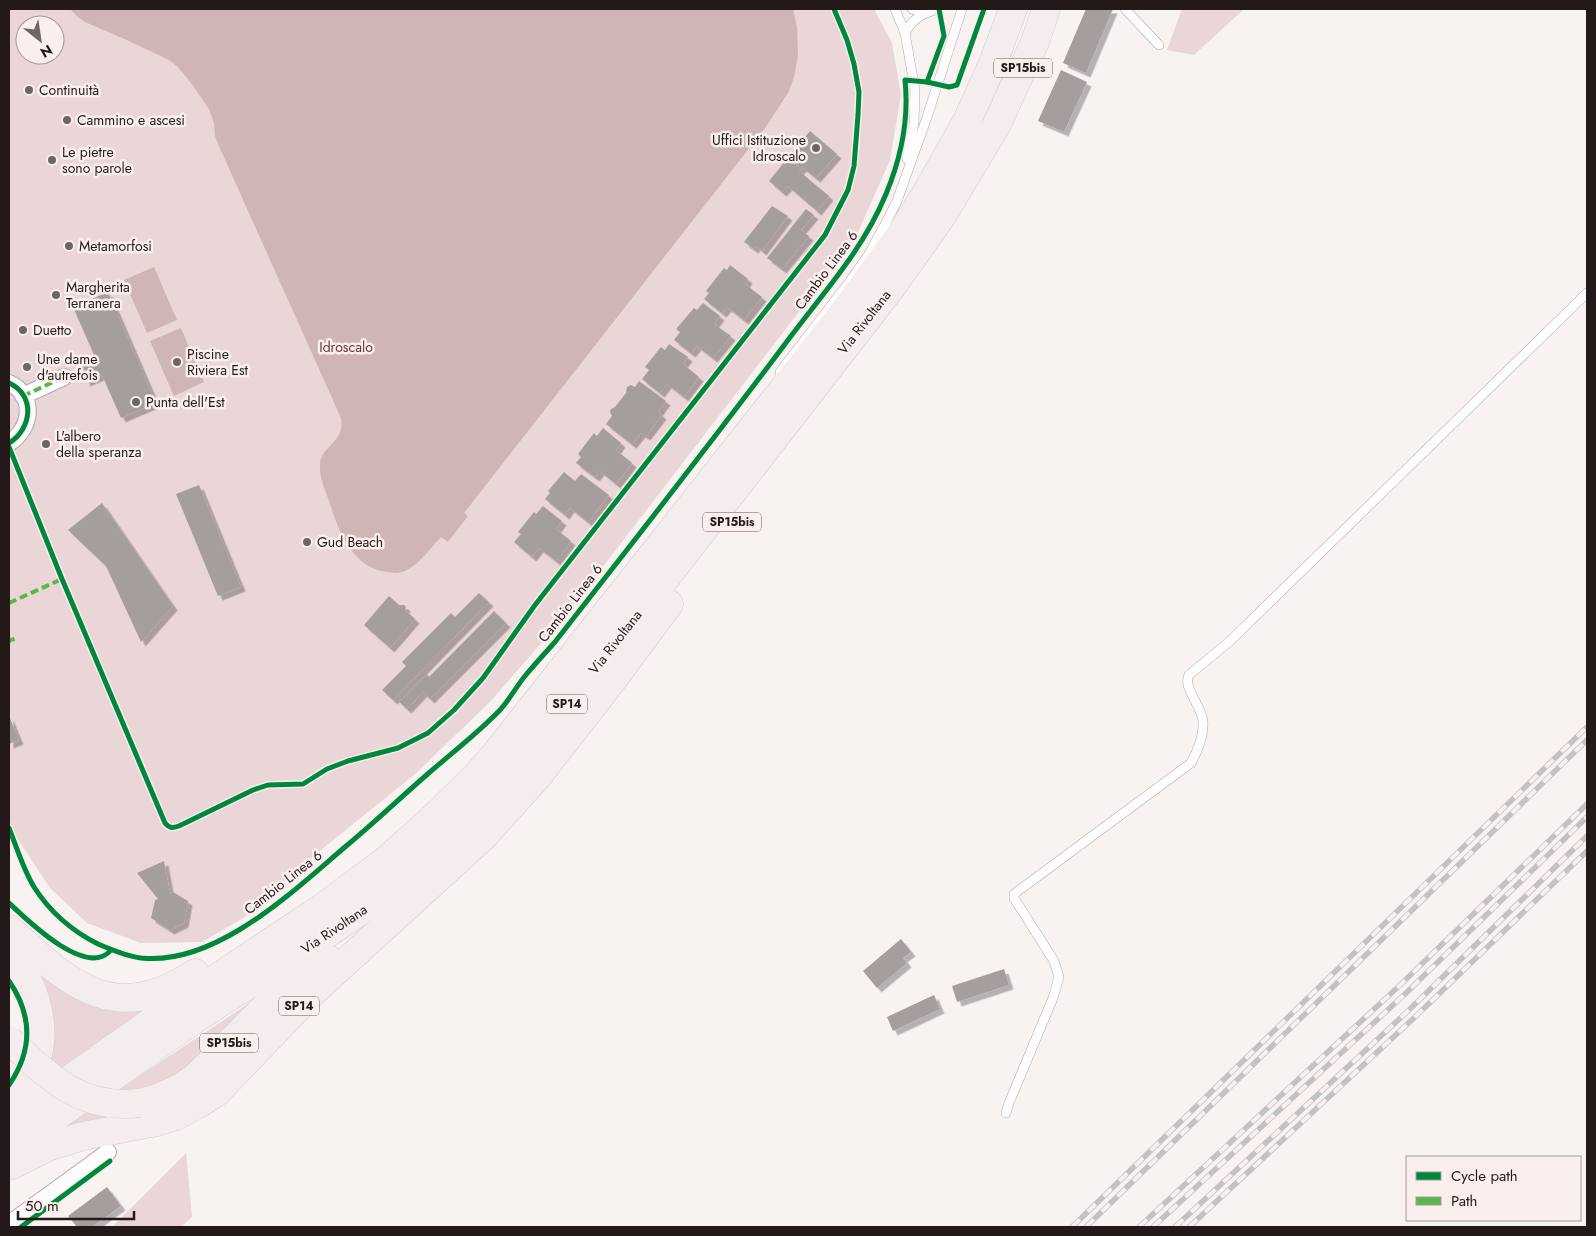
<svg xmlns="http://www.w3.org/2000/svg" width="1596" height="1236" font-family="Jost,sans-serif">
  <defs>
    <filter id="shadow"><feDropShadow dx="4.5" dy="4.5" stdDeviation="0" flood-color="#0004"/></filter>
  </defs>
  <rect width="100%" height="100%" fill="#f8f2f1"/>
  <!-- green -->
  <g fill="#ead6d6" fill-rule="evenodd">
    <path d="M9,9h865l18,34 9,52 -11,65 -35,79 -290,377 -75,86 -76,73 -103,83 -66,59 -43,25 -61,1 -54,-20 -37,-35 -35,-53 -6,-16zM25,25h30v30h-30z"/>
    <path d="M1182,9h62l-50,46 -27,-5z"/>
    <path d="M9,946l148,60 -93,65 -21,-16z"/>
    <path d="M278,984l-83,82 -43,23 -37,3z"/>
    <path d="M89,1108l51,4 -84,20z"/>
    <path d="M186,1153l6,64 -11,10h-69z"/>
  </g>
  <!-- water -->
  <g fill="#cfb5b5">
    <path d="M70,9h723l4,19 1,28 -4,21 -5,14 -5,8 -19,29 -301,385 4,3 -20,26 -7,-5c-11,11 -23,30 -39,35 -5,2 -11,0 -15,0 -37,-4 -50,-46 -59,-74 -4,-11 -9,-22 -8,-34 1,-19 25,-20 21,-46l-123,-274 -3,-8 -1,-13 -5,-14 -18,-26 -13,-16 -9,-7 -40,-19 -44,-19 -6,-4z"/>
    <path d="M154,267l23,53 -30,13 -23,-53z"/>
    <path d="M181,328l23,54 -30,14 -24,-55z"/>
  </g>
  <!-- building -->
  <g fill="#a69e9d" filter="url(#shadow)">
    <path d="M1086,9h27l-27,64 -23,-10z"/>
    <path d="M1061,70l26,12 -23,50 -26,-11z"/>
    <path d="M810,131l27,23 -21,24 -14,-11 -3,4 30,25 -12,15 -29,-25 -6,6 -13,-11z"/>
    <path d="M772,206l16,10 -26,35 -6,-5 -2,3 -10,-7z"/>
    <path d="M806,209l8,6 -13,15 8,6 -27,33 -15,-11z"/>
    <path d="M730,265l18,14 -3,5 17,13 -18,23 -17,-13 -5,6 -18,-14 5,-6 -3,-2 18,-23 3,2z"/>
    <path d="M108,292l48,111 -35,15 -19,-43 -16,7 -8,-21 16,-6 -21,-48z"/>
    <path d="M703,303l17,13 -6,8 17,12 -18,22 -16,-12 -6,7 -17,-13 6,-8 -4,-3 18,-21 3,2z"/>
    <path d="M669,344l19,13 -5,7 16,13 -15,20 -17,-13 -7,9 -18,-14 7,-9 -4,-3 16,-20 4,3z"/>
    <path d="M639,381l27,20 -8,11 4,3 -16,21 -5,-3 -9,11 -26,-20 6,-8 -2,-4 1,-3 4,-2 11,-14 1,-6 4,-2 4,2z"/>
    <path d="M603,428l18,15 -5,7 16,13 -16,21 -16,-13 -5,6 -19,-14 5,-6 -3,-3 16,-21 3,3z"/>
    <path d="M564,472l11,9 6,-7 28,21 -21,27 -18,-14 -5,7 -20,-16 5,-6 -2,-2z"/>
    <path d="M199,485l42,102 -23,9 -42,-102z"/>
    <path d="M102,503l71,103 -32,36 -35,-76 -38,-36z"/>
    <path d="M543,506l19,15 -6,8 15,12 -15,20 -17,-13 -7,9 -18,-15 7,-8 -3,-2 16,-20 2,2z"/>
    <path d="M479,593l10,9 -96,98 -11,-10 24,-24 -4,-4 49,-49 4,4z"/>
    <path d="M389,596l10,9h5l2,2 -1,3 10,9 -25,29 -26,-23z"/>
    <path d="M494,611l12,12 -76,76 -7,-7 -16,17 -8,-7 28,-28 2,3z"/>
    <path d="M9,716l10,24 -10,4z"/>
    <path d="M164,861l6,32 3,-1 15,9 -4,22 -14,7 -19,-12 4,-18 3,-1 -21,-26z"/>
    <path d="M901,939l10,13 -8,6 4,5 -30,25 -14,-17z"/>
    <path d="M1004,969l5,16 -52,17 -5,-16z"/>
    <path d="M934,995l6,14 -47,22 -6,-14z"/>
    <path d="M107,1187l14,19 -29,21h-15l-9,-11z"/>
  </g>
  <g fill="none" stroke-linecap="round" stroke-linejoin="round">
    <defs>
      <g id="lane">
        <path d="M895,9l10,24"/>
        <path d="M912,9l15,3"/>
        <path d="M1125,9l34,36"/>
        <path d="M907,159l7,-36 1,-33 -10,-57c8,-15 17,-19 32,-24"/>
        <path d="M780,372l70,-91 19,-27 19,-35 9,-18 29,-81 36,-111"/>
        <path d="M1006,1113l3,-10 44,-105 6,-21 -5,-16 -40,-63v-4l177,-131c6,-11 13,-28 12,-41 0,-14 -21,-35 -14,-47l41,-34 357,-348"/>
      </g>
      <g id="street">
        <path d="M9,383c27,12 23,46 0,60"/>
        <path d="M23,396l41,-19"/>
        <path d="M9,1224l99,-72"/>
      </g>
      <g id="highway">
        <path d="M9,929c61,55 104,98 186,44"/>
        <path d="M9,956c13,13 21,26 26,43 13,42 3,71 -26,104"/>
        <path d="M140,1103c21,-5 39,-13 56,-26l75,-76 21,-17 36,-25"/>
        <path d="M9,1122l149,-105 165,-110 36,-27 26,-19 47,-42 45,-44 20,-23 350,-444 56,-77 25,-41 39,-69 26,-58 20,-54"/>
        <path d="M9,1152l32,-25 154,-108 136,-88 66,-45 49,-43 39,-39 19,-21 91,-114 296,-381 51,-72 54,-90 39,-84 11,-33"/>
        <path d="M12,1165l38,-19 33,-10 74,-14 19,-6 21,-11 20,-13 96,-100 170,-155 55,-61 74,-95 57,-77"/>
      </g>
    </defs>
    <!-- lane casing -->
    <use href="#lane" stroke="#b3aaaa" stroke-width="10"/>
    <!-- street casing -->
    <use href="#street" stroke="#b3aaaa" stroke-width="18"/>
    <!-- highway casing -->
    <use href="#highway" stroke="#d1cccc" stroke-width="29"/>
    <!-- lane -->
    <use href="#lane" stroke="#fefdfd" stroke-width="9"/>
    <!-- street -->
    <use href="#street" stroke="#fefdfd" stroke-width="16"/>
    <!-- highway -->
    <use href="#highway" stroke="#f5eded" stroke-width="28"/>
    <defs>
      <g id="rail">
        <path d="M1072,1227l515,-500"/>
        <path d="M1086,1227l501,-487"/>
        <path d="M1139,1227l259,-240 189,-183"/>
        <path d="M1153,1227l252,-233 182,-177"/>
        <path d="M1175,1227l234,-217 178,-174"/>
        <path d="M1189,1227l226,-210 172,-166"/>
      </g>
    </defs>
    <!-- rail casing -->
    <use href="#rail" stroke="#c3c1c1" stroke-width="5.5"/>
    <!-- rail -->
    <use href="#rail" stroke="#fbefee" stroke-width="4" stroke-dasharray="11" stroke-linecap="butt"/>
    <defs>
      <path id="highway-bridge" d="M9,1040c40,37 71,70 131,63"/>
    </defs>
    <!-- highway-bridge casing -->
    <use href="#highway-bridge" stroke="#d1cccc" stroke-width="29" stroke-linecap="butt"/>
    <!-- highway-bridge -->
    <use href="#highway-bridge" stroke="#f5eded" stroke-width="28"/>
    <!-- quiet -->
    <g stroke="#58b947" stroke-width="4" stroke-dasharray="8 4" stroke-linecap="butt">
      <path d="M23,396l41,-19"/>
      <path d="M9,603l53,-24"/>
      <path d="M9,639v2l7,-3"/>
    </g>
    <defs>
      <g id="cycleway">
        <path d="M927,82l17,-46 -5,-27"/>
        <path d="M9,383c27,12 23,46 0,60"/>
        <path d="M9,447l53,132 103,244c5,6 8,5 14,3l74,-36 15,-5 35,-1 24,-15 21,-8 50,-13 30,-15 26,-23 29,-32 52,-73 290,-370 23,-45 6,-24 4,-51 1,-23 -5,-28 -7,-24 -13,-31"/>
        <path d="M9,828c8,20 14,41 25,59 16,25 38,44 64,57 14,6 28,12 43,14 75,8 152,-67 204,-111 29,-24 56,-50 85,-75 23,-20 49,-40 70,-62 10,-11 16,-23 25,-34 10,-12 20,-23 30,-34 78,-100 157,-200 233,-302 35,-47 75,-90 98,-146 15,-36 23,-76 19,-114l22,2 22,5 8,-2 27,-76"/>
        <path d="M9,903c18,17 78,76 102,47"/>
        <path d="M9,981c24,35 24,69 0,104"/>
        <path d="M21,1227l89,-66"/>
      </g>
    </defs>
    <!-- cycleway casing -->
    <use href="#cycleway" stroke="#fbefee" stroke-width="8"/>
    <!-- cycleway -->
    <use href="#cycleway" stroke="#00873e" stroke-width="5"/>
  </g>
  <!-- markers -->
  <g fill="#6e6565" stroke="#fbefee" stroke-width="2">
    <circle cx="29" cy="90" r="5"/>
    <circle cx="67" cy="120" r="5"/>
    <circle cx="816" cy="148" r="5"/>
    <circle cx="52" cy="160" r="5"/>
    <circle cx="69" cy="246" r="5"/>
    <circle cx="56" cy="295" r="5"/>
    <circle cx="23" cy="330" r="5"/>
    <circle cx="177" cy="362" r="5"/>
    <circle cx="27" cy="367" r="5"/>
    <circle cx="136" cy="402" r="5"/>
    <circle cx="46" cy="444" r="5"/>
    <circle cx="307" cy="542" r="5"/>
  </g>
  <g text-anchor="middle" stroke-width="5" stroke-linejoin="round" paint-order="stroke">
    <!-- shield labels -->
    <g fill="#fbefee" stroke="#645959" stroke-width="1">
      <rect x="994" y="58.5" width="58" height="19" rx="4"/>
      <rect x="703" y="512.5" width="58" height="19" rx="4"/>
      <rect x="547" y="694.5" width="40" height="19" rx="4"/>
      <rect x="279" y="996.5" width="40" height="19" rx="4"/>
      <rect x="200" y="1033.5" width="58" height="19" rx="4"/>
    </g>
    <g font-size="12" font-weight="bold" fill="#231919">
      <text x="1023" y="72">SP15bis</text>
      <text x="732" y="526">SP15bis</text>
      <text x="567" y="708">SP14</text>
      <text x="299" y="1010">SP14</text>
      <text x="229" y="1047">SP15bis</text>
    </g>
    <!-- poi labels -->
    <g font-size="14" fill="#231919" stroke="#fbefee" text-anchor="start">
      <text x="39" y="95">Continuità</text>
      <text x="77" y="125">Cammino e ascesi</text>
      <text x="806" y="145" text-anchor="end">Uffici Istituzione<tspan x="806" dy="16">Idroscalo</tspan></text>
      <text x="62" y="157">Le pietre<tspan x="62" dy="16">sono parole</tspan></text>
      <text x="79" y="251">Metamorfosi</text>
      <text x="66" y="292">Margherita<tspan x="66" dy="16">Terranera</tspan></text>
      <text x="33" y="335">Duetto</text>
      <text x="187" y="359">Piscine<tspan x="187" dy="16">Riviera Est</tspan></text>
      <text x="37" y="364">Une dame<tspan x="37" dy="16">d'autrefois</tspan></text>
      <text x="146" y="407">Punta dell'Est</text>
      <text x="56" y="441">L'albero<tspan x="56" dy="16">della speranza</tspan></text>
      <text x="317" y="547">Gud Beach</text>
    </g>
    <!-- street labels -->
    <g font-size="14" fill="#231919" stroke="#fbefee">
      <text transform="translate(826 270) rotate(-53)" y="5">Cambio Linea 6</text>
      <text transform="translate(864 322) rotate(-52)" y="5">Via Rivoltana</text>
      <text transform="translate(570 603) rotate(-52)" y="5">Cambio Linea 6</text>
      <text transform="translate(615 642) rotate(-52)" y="5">Via Rivoltana</text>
      <text transform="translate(283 882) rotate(-38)" y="5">Cambio Linea 6</text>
      <text transform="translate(334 929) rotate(-34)" y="5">Via Rivoltana</text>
    </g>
    <!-- park labels -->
    <g font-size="14" fill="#653436" stroke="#fbefee">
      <text x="346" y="352">Idroscalo</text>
    </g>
  </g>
  <!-- border -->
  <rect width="1596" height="1236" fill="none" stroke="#231919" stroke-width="20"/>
  <!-- legend -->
  <rect x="1406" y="1156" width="175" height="65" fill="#fbefee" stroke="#a59999"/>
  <rect x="1416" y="1172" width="25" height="8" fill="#00873e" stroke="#a59999"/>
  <text x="1451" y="1181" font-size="15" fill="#231919">Cycle path</text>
  <rect x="1416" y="1197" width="25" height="8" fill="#58b947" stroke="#a59999"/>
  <text x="1451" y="1206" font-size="15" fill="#231919">Path</text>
  <!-- north arrow -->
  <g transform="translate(40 40) rotate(150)"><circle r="24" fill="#fbefee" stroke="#a59999"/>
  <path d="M0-4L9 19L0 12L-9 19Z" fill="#6e6565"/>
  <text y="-8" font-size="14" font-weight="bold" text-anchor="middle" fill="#231919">N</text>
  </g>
  <!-- scale -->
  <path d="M18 1211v8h116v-8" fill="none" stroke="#231919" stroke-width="2.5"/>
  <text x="25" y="1211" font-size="15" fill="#231919" stroke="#fbefee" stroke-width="4" paint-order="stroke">50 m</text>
</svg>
